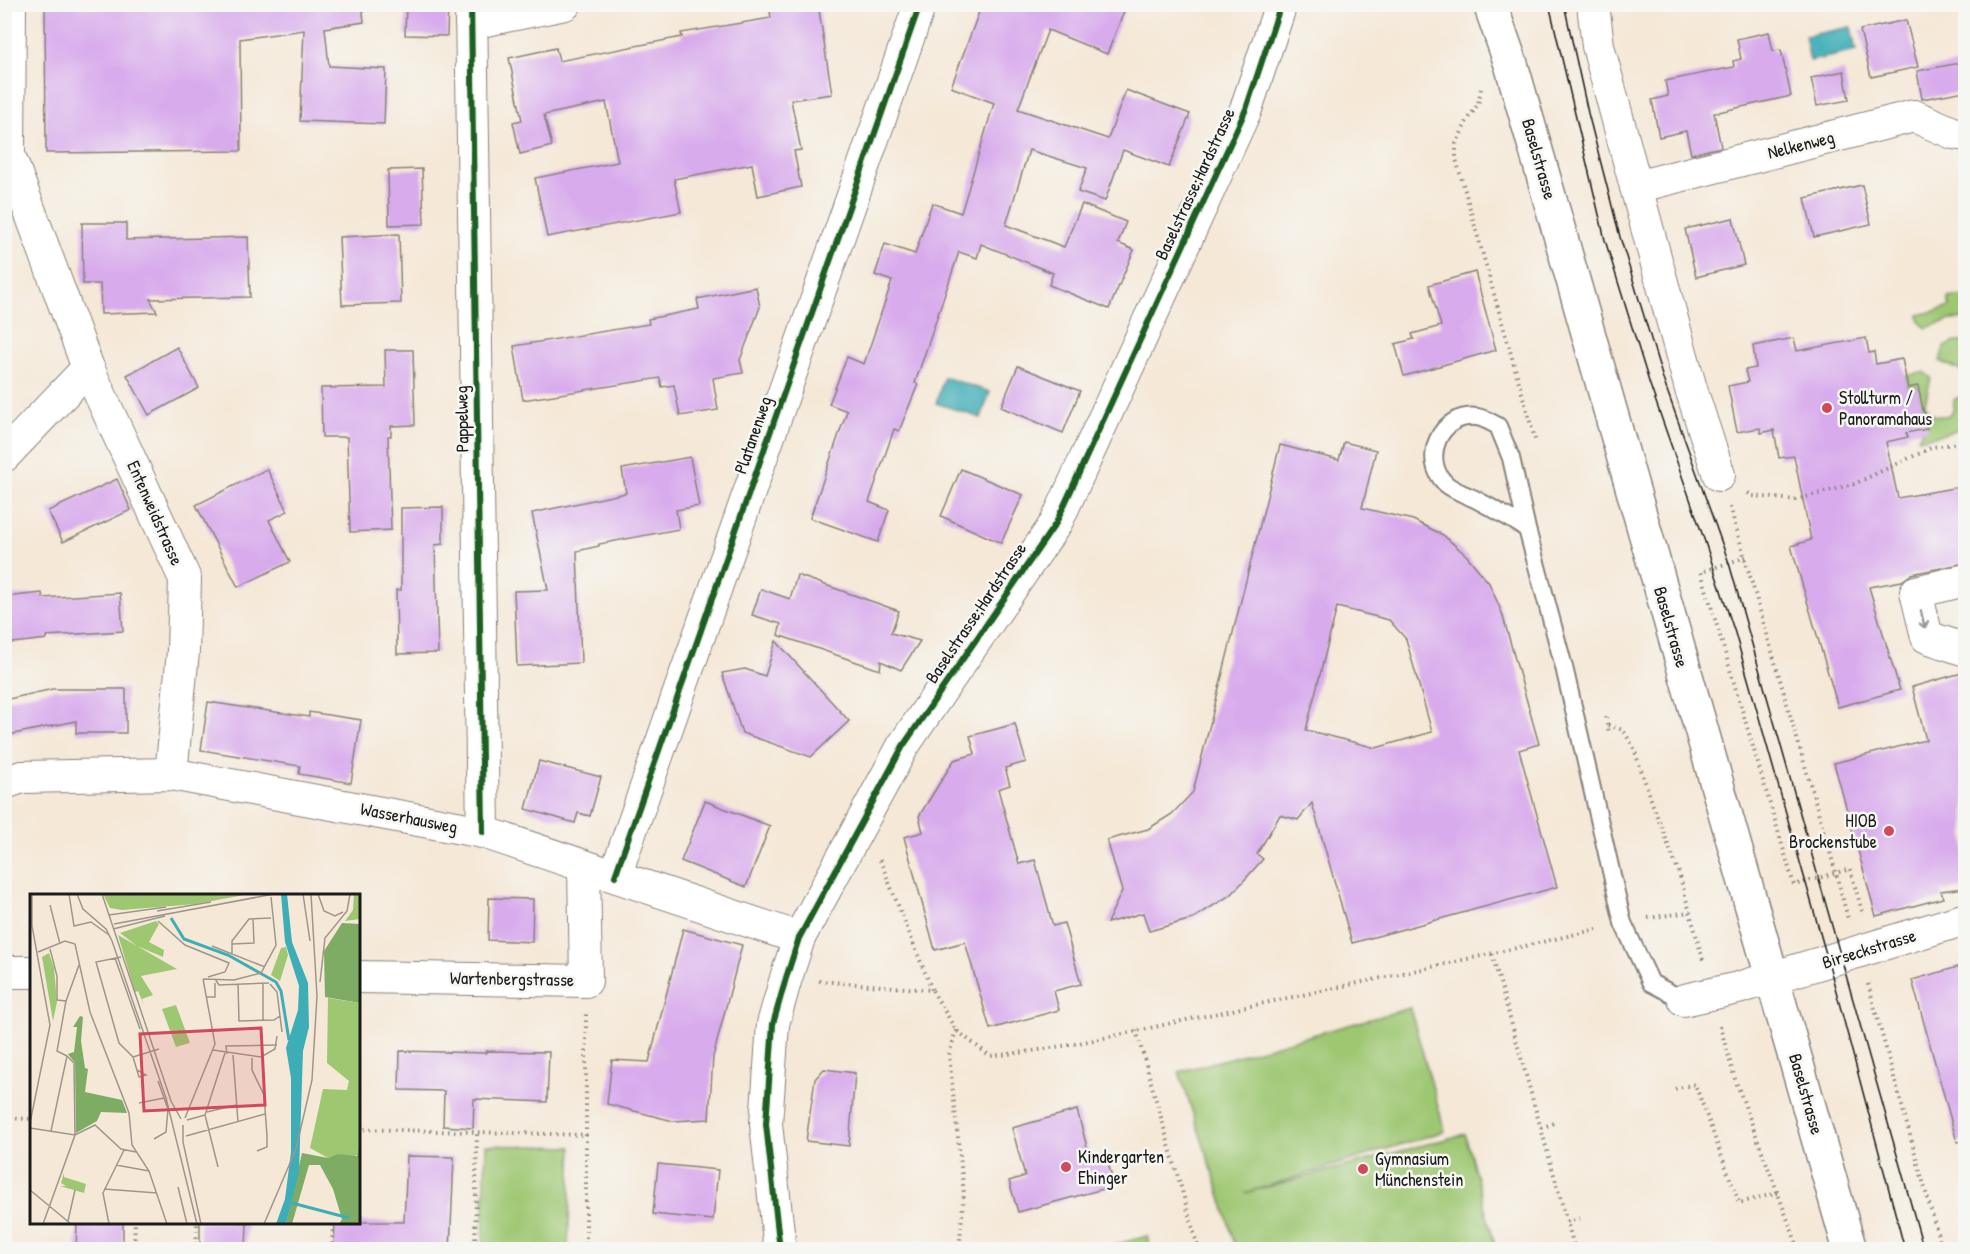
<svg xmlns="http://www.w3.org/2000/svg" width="1970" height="1254" font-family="'Patrick Hand',sans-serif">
  <rect width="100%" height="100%" fill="#f6f6f2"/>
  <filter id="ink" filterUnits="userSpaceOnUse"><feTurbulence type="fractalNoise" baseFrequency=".0167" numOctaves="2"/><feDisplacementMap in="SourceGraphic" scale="12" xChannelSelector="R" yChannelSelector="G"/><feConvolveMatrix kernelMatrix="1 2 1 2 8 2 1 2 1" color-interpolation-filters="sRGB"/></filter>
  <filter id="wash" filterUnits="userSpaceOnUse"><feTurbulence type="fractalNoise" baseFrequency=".008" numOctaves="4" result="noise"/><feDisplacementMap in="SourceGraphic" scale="24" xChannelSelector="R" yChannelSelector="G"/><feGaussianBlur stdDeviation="1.35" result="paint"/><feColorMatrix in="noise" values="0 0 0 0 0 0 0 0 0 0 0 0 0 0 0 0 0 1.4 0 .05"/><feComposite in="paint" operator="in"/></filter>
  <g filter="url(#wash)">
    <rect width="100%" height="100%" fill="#f5e8d7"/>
    <!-- green -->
    <g fill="#9ec772" stroke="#5d7247" stroke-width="1.5">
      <path d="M1965,296v23l-14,1 -25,8 -6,-7 -1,-6 31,-8 -2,-9z"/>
      <path d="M1956,342h9v31l-25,-12 4,-14z"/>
      <path d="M1924,372l7,6 -6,25 3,9 8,4h11l6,-6 1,-10 7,-4 4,3v25c-11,10 -32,12 -47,15l4,-9 -4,-44 -10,2 -2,-12z"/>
      <path d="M1410,1008l35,123 -200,62 220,-59 31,115h-260l-14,-49 -43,-128z"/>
      <path d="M486,1145l86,2 -4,102h-85z"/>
      <path d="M1147,1236l4,13h-51z"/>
    </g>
    <!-- water -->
    <g fill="#3dadb7" stroke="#2c646a" stroke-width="1.5">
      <path d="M1851,27l5,24 -46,10 -5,-25z"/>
      <path d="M944,377l46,15 -9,26 -45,-15z"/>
    </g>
    <g id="blocks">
      <!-- building -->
      <g fill="#d8abec" fill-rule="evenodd">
        <path d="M45,4h34v3h58v-3h225l2,18 -39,6 4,38 57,3 -2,55 -84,-3 4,-91 -64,9 1,112 -195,2z"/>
        <path d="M406,4h42l-1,32 -42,-1z"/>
        <path d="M769,4h49l14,90 -41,6 10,50 -7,1 7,36 -43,9 -6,-32 -78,15 7,33 -134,25 -12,-59 83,-16 -12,-60 -62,13 8,31 -32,8 -7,-32 9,-2 -13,-62 47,-10 3,13 123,-24 -1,-4 90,-15z"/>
        <path d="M982,4h145l-20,50 -59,-24 -30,79 90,30 18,-49 64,24 -21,53 -46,-17 -18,51 -27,-9 9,-24 -58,-18 -23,75 58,22 18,-43 44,18 -8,21 16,7 -25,59 -60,-24 4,-12 -72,-29 -4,14 -18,-6 -44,131 3,1 -19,47 -5,-2 -25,73 20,8 -11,32 -68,-24 37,-107 -18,-7 18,-47 17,7 28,-83 -17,-6 10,-31 30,10 17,-51 29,10 33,-110 -43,-16z"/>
        <path d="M1906,20l12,47 -47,10 -11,-47z"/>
        <path d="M1769,32l4,19 8,-1 10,46 -77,17 7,34 -30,7 -5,-23 -27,6 -7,-37 16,-4 -3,-15 69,-14 -1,-6 8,-2 -4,-20z"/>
        <path d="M1965,62v29l-43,8 -5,-28z"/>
        <path d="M1844,71l5,29 -32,6 -6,-28z"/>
        <path d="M422,169l2,55 -35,1 -1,-55z"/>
        <path d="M1862,185l9,39 -57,13 -9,-39z"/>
        <path d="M1733,218l11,47 -48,12 -11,-48z"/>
        <path d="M82,223h44v17l122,-3 2,60 -100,2 7,13 -56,2 -1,-30h-17z"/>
        <path d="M399,234l2,69 -59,2 -3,-68z"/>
        <path d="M1475,272l21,78 -92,26 -9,-32 19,-5 -2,-5 29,-8 -12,-41z"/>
        <path d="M756,287l4,20 -20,53 3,13 -30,5 5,32 -38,6 -6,-31 -12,2 -2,-9 -137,22 -9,-54 135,-22 -1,-5 51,-10 -2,-10z"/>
        <path d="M1794,338l3,13 69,-13 3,15 5,-1 2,12 26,-5 6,29 10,-2 9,43 -21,4 2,4 -22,5 12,56 67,-12v77l-53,11 -10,7 -33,6 31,103 -62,17 -47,-161 20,-6 -17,-84 -15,2 -5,-28 -13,3 -1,-5 -23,4 -9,-46 20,-4 -3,-12 11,-2 -3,-22z"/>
        <path d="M177,347l22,41 -50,27 -22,-40z"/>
        <path d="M385,350h28l2,75 -24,1v10h-3l3,94 -41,2 -3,-95h-25l-1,-49 65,-1z"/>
        <path d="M1018,366l62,25 -17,42 -62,-26z"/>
        <path d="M1344,442l32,8 -14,58 51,12 30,15 24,21 22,27 13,30 37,131 -20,6 38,137 -205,56 -40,-140 -14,17 -18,-5 -23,39 6,5 -31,35 -40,25 -43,12 -6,-18 -36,10 15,-32 -15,-51 41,-11 24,-15 21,-22 87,-347 59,15zM1337,607l52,13 17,19 26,93 -56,16 -70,-18z"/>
        <path d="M690,457l9,49 -23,4 3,19 -80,15v2l-22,5 4,112 -64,3 -3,-75 34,-1 -16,-77 94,-20 -4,-24z"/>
        <path d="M267,469l21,42 -19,9 21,42 -52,25 -42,-82z"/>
        <path d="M961,469l62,26 -22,48 -60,-27z"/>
        <path d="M117,479l14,31 -68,32 -15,-31z"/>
        <path d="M443,507v37l-8,1 3,108 -41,1 -1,-64h5v-82z"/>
        <path d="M797,575l102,36 -8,22 29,8 -19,29 -20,-9 -1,9 -102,-35 3,-11 -29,-9 9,-26 29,10z"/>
        <path d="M42,593l1,5 77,-5 3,38 -76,5v3l-43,5v-47z"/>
        <path d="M776,641l73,80 -38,36 -69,-24 -20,-60 23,-4 20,7z"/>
        <path d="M1965,672v216l-24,3 2,7 -67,18 -42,-153 92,-23 -14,-53z"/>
        <path d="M53,689h73v44h-50v-12l-72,15v-36z"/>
        <path d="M208,702l101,15v-5l52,8 -10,63 -52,-9 1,-8 -99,-16z"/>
        <path d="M1015,724l11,38 -21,6 5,17 -12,4 21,75 16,-4 18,66 11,-3 17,61 -27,7 5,19 -69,19 -25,-87 -30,8 -31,-113 19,-5 -4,-16 35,-56 21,-6 -5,-18z"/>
        <path d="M539,761l62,16 -11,39 -12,-3 -3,10 -49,-14z"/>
        <path d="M705,801l65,25 -24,61 -65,-26z"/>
        <path d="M489,898l44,1 -1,43 -44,-2z"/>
        <path d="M683,929l59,16 -29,112 -4,62 -36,2 -66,-17 5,-44 37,2z"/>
        <path d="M1965,965v176l-8,1 -45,-162z"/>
        <path d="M400,1051l86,2v-2l63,1 -2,50 -73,-3 -1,29 -30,-2 1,-35 -45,-1z"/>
        <path d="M824,1069l31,4 -6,73 -43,-5 9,-62z"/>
        <path d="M1077,1110l13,48 16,-4 8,32 -96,26 -9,-31 16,-5 -13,-48z"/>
        <path d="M407,1156l47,1 -4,93h-116l1,-28h69z"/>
        <path d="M658,1164l60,6 -5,50 -60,-6z"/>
        <path d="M77,1222h46v28h-47z"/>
        <path d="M200,1222h47l-1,28h-46z"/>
      </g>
    </g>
  </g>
  <g filter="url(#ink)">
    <use href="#blocks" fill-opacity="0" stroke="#88827a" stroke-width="1.5"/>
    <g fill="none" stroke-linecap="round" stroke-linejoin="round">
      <defs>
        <path id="service" d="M1527,529c-17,-11 -35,-21 -52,-30 -9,-4 -22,-9 -29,-15 -26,-24 -6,-72 31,-67 7,1 15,6 21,9l13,32 16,71 37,138 59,256 28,60 33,17"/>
        <g id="minor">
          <path d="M10,4l-1,151 79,213 97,211 -2,73 -12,122"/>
          <path d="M471,4l12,828"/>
          <path d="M1593,4l5,42 38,141 55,202 28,86"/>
          <path d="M471,23l94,-19"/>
          <path d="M1636,187l278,-71 39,17 13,2"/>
          <path d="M4,456l84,-88"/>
          <path d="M1966,580l-50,12 11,45 39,13"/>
          <path d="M4,783l18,-6 149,-3 312,58 316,106"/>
          <path d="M615,876l305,-872"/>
          <path d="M4,972h28"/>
          <path d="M358,977l228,4 -2,-115"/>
          <path d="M1684,1000l54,-12 228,-69"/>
          <path d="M780,1250l-14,-126 7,-100 13,-46 13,-40 104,-192 153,-223 190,-414 35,-105"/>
        </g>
        <path id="secondary" d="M1490,4l21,60 24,83 315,1103"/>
      </defs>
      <!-- service casing -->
      <use href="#service" stroke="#88827a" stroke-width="20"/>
      <!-- minor casing -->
      <use href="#minor" stroke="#88827a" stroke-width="34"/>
      <!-- secondary casing -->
      <use href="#secondary" stroke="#88827a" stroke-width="36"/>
      <!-- path -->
      <g stroke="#88827a" stroke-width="4" stroke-dasharray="1.5 4.5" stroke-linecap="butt">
        <path d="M1481,89l-3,15 -12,19 -10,21v15l80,284"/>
        <path d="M1748,493l5,3 42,4 59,-16 79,-37 33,-5"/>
        <path d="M1730,507l106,366 14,-4 13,45"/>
        <path d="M1746,557l-45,15 93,313 42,-12 12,46"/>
        <path d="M1606,717l3,16"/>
        <path d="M1608,725l15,5 10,16 20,59 26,68 24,87"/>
        <path d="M880,860l52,130"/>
        <path d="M1648,918l42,-6"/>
        <path d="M1492,954l83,296"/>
        <path d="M819,981l113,9 24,40 34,26c78,-7 156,-28 233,-44 125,-27 250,-53 374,-83"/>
        <path d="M1868,984l74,266"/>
        <path d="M1720,1026l15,53 64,171"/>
        <path d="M956,1030l-7,25 15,139 -5,56"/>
        <path d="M1136,1030l63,220"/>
        <path d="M1675,1089l20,-5 44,119 39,-10"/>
        <path d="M4,1118l28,1"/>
        <path d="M1541,1128l14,-5"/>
        <path d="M358,1129l229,6"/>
        <path d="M1567,1222l15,-4"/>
        <path d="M134,1250l1,-28"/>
        <path d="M196,1250l1,-28"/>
        <path d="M332,1250l1,-28"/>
        <path d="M475,1250l2,-118"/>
        <path d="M586,1250v-237"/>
      </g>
      <!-- service -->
      <use href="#service" stroke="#fff" stroke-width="16"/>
      <!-- minor -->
      <use href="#minor" stroke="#fff" stroke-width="32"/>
      <!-- secondary -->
      <use href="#secondary" stroke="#fff" stroke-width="33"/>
      <!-- tram -->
      <g stroke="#1c1c1c" stroke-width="1.5">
        <path d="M1549,4l56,236 45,145 54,154 31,94 93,328 77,289"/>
        <path d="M1564,4l24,109 32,124 44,145 65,181 195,687"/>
      </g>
      <defs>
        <g id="cycleway">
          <path d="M471,4l12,828"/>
          <path d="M615,876l305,-872"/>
          <path d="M780,1250l-14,-126 7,-100 13,-46 13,-40 104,-192 153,-223 190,-414 35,-105"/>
        </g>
      </defs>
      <!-- cycleway casing -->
      <use href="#cycleway" stroke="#f6f6f2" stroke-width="10"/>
      <!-- cycleway -->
      <use href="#cycleway" stroke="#1b5e20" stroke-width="6"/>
    </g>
    <!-- one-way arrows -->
    <defs><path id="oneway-shaft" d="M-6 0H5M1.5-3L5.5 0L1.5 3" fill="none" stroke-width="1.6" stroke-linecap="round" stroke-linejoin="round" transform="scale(1.5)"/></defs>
    <use stroke="#999" href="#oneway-shaft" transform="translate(1923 620) rotate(77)"/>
  </g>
  <!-- markers -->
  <g fill="#d1495b" stroke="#f6f6f2" stroke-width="2">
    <circle cx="1827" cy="408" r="6"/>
    <circle cx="1889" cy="831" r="6"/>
    <circle cx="1066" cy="1167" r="6"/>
    <circle cx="1363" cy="1169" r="6"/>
  </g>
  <g text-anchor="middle" stroke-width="5" stroke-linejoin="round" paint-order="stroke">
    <!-- street labels -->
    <g font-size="18" fill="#1c1c1c" stroke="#f6f6f2">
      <text transform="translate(1801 145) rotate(-14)" y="6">Nelkenweg</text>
      <text transform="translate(1539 159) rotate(74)" y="6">Baselstrasse</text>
      <text transform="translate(1195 184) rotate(-65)" y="6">Baselstrasse;Hardstrasse</text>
      <text transform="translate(462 419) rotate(-91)" y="6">Pappelweg</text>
      <text transform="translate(753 435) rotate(-71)" y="6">Platanenweg</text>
      <text transform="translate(155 513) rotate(66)" y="6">Entenweidstrasse</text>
      <text transform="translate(976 613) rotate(-56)" y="6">Baselstrasse;Hardstrasse</text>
      <text transform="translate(1671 627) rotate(74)" y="6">Baselstrasse</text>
      <text transform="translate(409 818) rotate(11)" y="6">Wasserhausweg</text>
      <text transform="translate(1869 949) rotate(-17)" y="6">Birseckstrasse</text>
      <text transform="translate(512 979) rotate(1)" y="6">Wartenbergstrasse</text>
      <text transform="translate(1806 1094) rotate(74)" y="6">Baselstrasse</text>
    </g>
    <!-- poi labels -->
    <g font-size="18" fill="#1c1c1c" stroke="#f6f6f2" text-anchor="start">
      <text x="1839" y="404">Stollturm /<tspan x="1839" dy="21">Panoramahaus</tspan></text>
      <text x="1877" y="827" text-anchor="end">HIOB<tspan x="1877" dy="21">Brockenstube</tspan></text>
      <text x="1078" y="1163">Kindergarten<tspan x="1078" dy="21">Ehinger</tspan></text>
      <text x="1375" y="1165">Gymnasium<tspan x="1375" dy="21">Münchenstein</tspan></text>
    </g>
  </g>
  <!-- overview -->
  <g transform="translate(30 894)">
    <rect width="330" height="330" fill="#f5e8d7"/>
    <path d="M73,0h146l-53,10 -74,6 -12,-2zM324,0h6v25l-15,2 8,-11zM126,27l3,3 -10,18 15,8 -1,7 -26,-11 -17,-13zM88,41l59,34 -36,7 12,19 -11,4 2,6 -6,-14 -3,1zM256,53l2,8 -8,26 -9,-6 10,-27zM19,59l5,15 3,34 -4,19 -11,-64zM298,104l32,5v130l-3,22 -9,3 -11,-4 -9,4 -18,-10 13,-59 24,1 2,-9 -22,-18zM146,111l14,38 -14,4 -14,-38zM34,279v4l22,7 -2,9 -24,-7h6l-5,-3z" fill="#9ec772"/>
    <path d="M312,29l18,1v79l-35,-6 -1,-46zM50,122l3,1 -2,24 4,27 3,1 -3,23 37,8 5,13 -26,-1 -4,9 -21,12 -1,-70 -7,-9 6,-2 3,-25h-4zM330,239v91h-21l3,-5 -9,-30 -13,-24h-11l-17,59h-6l16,-71 26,5 9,-4 20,2z" fill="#7eac64"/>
    <path d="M251,0h6l5,48 16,41 1,44 -6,24 -4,121 -13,52h-10l9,-25 6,-47v-74l-5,-30 12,-38 1,-24 -14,-44z" fill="#3dadb7"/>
    <path fill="none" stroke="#3dadb7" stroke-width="3" d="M141,24l13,21 44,16 48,27 5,9 8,49M262,309l57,15"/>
    <path fill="none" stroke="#9e968c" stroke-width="1.5" d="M39,0l5,32 17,-4 18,13M47,0l6,15 23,20 6,12 54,157 31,126M72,0l69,207 10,18M273,0l7,47M288,0l6,17 11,5 8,-4M20,11l10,39M127,17l54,-9M79,21l57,-8M128,27l27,24 44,18 -4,9 -17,5M84,30l160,-30M83,35l52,-13M202,50l22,-1 -1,-24M182,52l53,21M20,55l7,27v24l9,1 -9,50 10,5 -16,75M8,58l27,-11 10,3 15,68 39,101 3,32 17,26 18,53M202,61v-14l17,-22 22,-1M91,63l-25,5 23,81 14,14 6,20 7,-2 -9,-5M0,64v19M85,64l25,71M173,85l31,1 27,-7 15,-28 -5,-48M185,85l4,6 50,-2M290,88l5,-44 22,-27 3,-17M233,89v38M208,90l1,37 35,-1 6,-4M240,90l7,8 5,40M177,103h8v-14M36,107l13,-36M183,156l48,7 14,-8 2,-13M197,160l-1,-8 51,-1M203,161l5,67M103,163l26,-8M222,164v12l12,25 3,41v11l-10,4M109,209l25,-5M177,218l29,-7M155,224l30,-74 -12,-65M157,226l18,-5M0,229l20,-98 -18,-99v-32M153,231v17l18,82M0,234l45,7 20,-10 26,24 15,3M156,242l79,-22M124,245l12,-7 2,-23 -10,-28M86,271l33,6M188,273l-13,-52 20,-62M148,293l9,37M74,295l53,4M0,296l41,34M38,327l7,-31M13,330l32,-89 -1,-72 -7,-7M79,330l-6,-31 21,-43M234,330l32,-75 16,-69 5,-84 -6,-102"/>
    <path fill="#d1495b" fill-opacity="0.15" stroke="#d1495b" stroke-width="3" d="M231,134l4,77 -121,6 -4,-77z"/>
    <rect width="330" height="330" fill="none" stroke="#1c1c1c" stroke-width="3"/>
  </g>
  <!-- margin -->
  <rect width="1970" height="1254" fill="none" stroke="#f6f6f2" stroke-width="24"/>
</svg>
